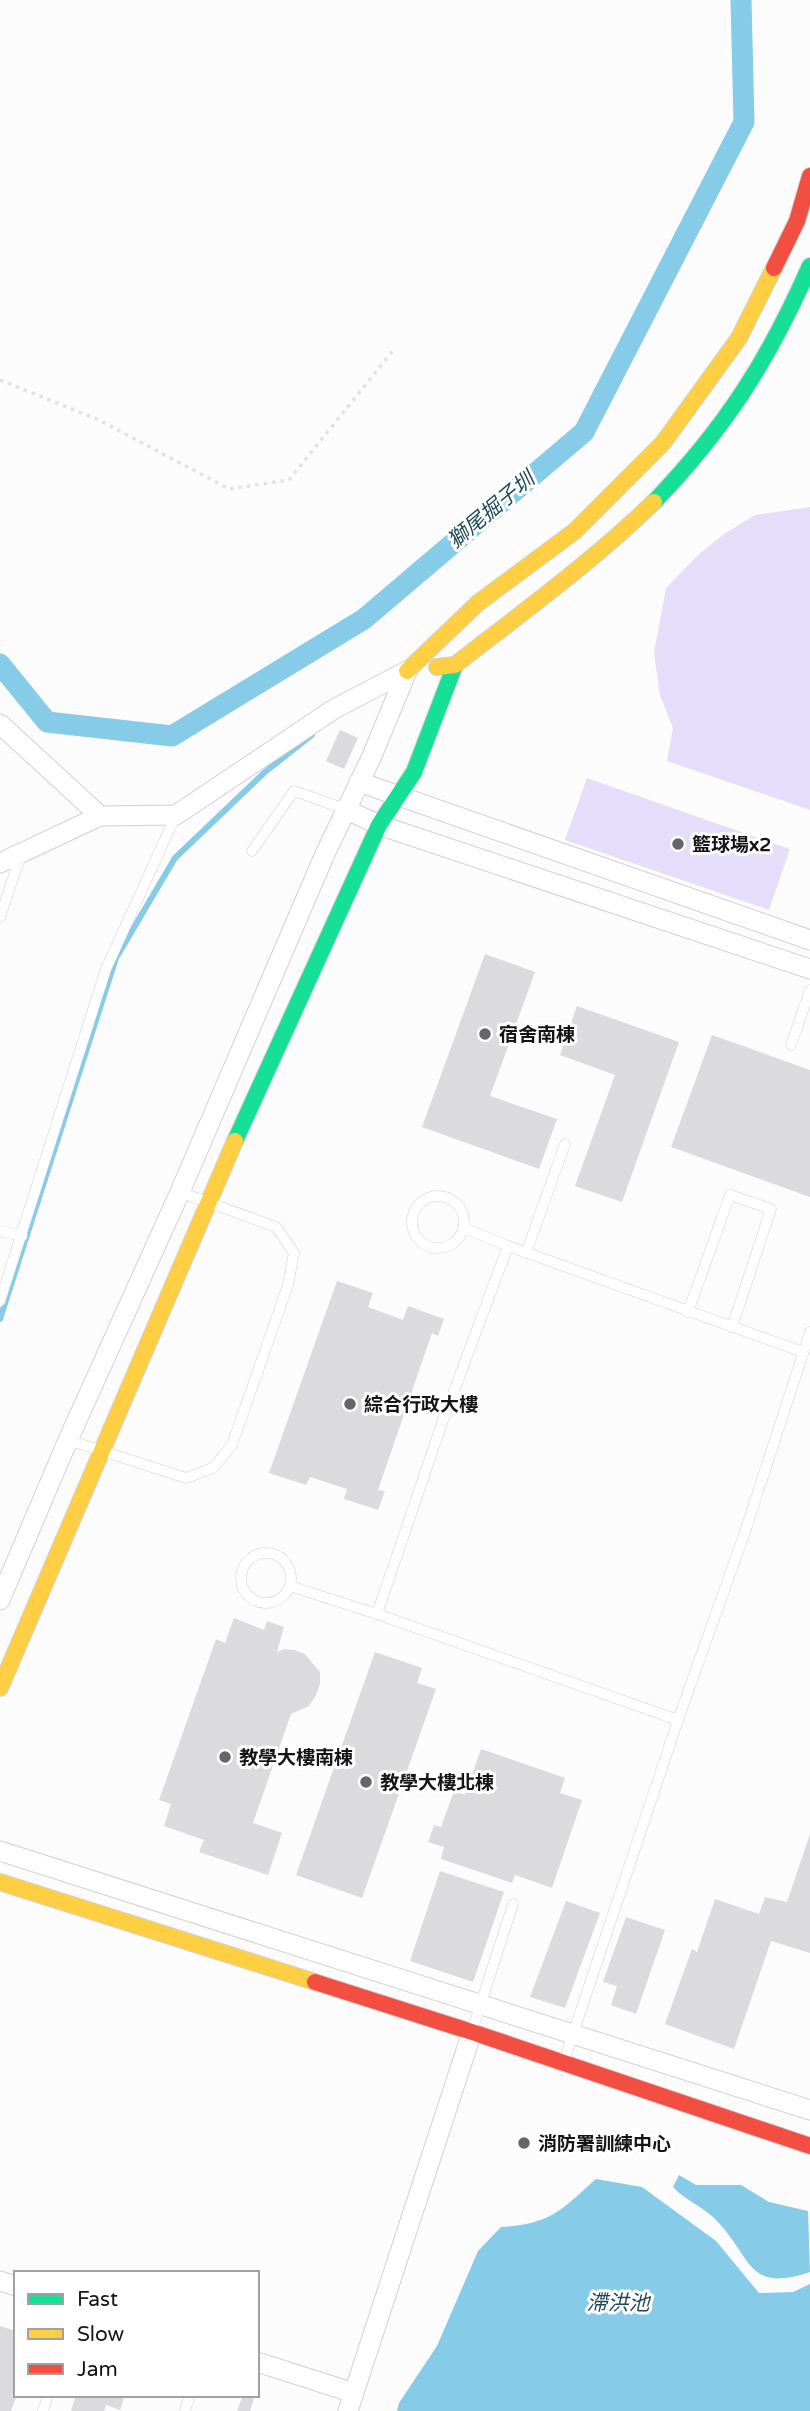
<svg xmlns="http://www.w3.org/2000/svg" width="810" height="2411" font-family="'Varela Round','Noto Sans TC',sans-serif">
  <rect width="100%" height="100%" fill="#fcfcfd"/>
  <!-- green -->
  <g fill="#e4defa">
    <path d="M810,507v303l-143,-49 6,-33 -13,-33 -6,-42 12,-65 32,-33 26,-21 31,-19z"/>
    <path d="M587,778l203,71 -21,61 -204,-70z"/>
  </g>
  <!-- water -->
  <g fill="#86cbe8">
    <path d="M679,2175l17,10h45l28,17 39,9 2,61c-63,21 -57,-13 -93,-51 -13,-14 -31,-20 -44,-34z"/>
    <path d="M596,2179l46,8 74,54 43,52 34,-1 17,-8v127h-413l2,-8 38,-57 41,-95 23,-24c51,-3 60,-17 95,-48z"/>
  </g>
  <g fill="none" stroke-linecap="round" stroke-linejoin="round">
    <!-- stream -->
    <path stroke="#86cbe8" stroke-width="6" d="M0,1319l116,-361 59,-100 90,-86 47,-37"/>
    <!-- canal -->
    <path stroke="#86cbe8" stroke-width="21" d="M0,664l47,58 125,14 192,-117 220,-187 160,-310 -3,-122"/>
  </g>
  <!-- building -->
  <g fill="#dbdadc">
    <path d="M340,730l18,8 -14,31 -18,-8z"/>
    <path d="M485,954l50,18 -45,124 67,23 -18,50 -117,-42z"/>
    <path d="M577,1006l102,36 -57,160 -47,-16 40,-111 -55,-20z"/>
    <path d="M712,1035l98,35v127l-139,-50z"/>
    <path d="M337,1281l36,12 -5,14 35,13 5,-14 36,13 -6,17 -6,-3 -54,157 7,1 -7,19 -34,-11 3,-10 -37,-12 -4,8 -37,-12z"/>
    <path d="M234,1618l30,12 3,-9 17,6 -7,25 7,-3 10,1 11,4 15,18v12l-4,11 -7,11 -18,8 -38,109 29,10 -14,42 -69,-23 5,-12 -40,-14 7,-22 -12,-4 57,-161 9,4z"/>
    <path d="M375,1652l47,16 -5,15 19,6 -74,209 -66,-23z"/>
    <path d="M481,1749l84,29 -5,15 22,7 -30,88 -37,-13 -3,8 -71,-24 3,-12 -16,-5 6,-17 7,2 13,-36 11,4z"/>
    <path d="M810,1834v119l-39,-12 -37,108 -69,-25 27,-75 5,3 18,-53 44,15 6,-17 22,5z"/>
    <path d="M440,1871l64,21 -31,90 -63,-21z"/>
    <path d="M566,1901l34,12 -35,95 -35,-11z"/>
    <path d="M626,1917l39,13 -29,84 -25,-9 6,-19 -14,-4z"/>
    <path d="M0,2326l16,5 1,64 -6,16h-11z"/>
    <path d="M76,2395h49l-5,15 -14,-5 -2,6h-33z"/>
    <path d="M243,2395h12l-5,16h-13z"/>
  </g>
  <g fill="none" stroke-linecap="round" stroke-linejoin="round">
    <defs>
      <g id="lane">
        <path d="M252,851l42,-60 51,18"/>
        <path d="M0,917l21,-62"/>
        <path d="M791,1045l19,-55"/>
        <circle cx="438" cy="1222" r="26"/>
        <path d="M464,1228l44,18 295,106"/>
        <path d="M0,1231l22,5"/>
        <path d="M526,1253l39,-109"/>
        <path d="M0,1301l106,-332 70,-154"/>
        <path d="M688,1312l42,-117 41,14 -39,118"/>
        <path d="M68,1440l118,38 27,-10 19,-23 56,-160 6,-32 -18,-26 -96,-35"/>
        <circle cx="266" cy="1578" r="25"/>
        <path d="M290,1586l87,28 301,106"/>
        <path d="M377,1614l64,-188 67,-180"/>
        <path d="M472,2031l41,-127"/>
        <path d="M564,2061l114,-341 67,-188 65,-200"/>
        <path d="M43,2411l5,-16"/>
        <path d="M185,2411l5,-16"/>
      </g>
      <g id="street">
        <path d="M0,724l100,92 76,-1 158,-106 73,-38"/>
        <path d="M359,782l451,158"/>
        <path d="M345,809l34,16 431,144"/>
        <path d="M0,863l100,-47"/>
        <path d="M0,1600l68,-160 112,-248 145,-338 47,-98 35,-85"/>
        <path d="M0,1851l810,259"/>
        <path d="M0,2281l16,5"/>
        <path d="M257,2362l97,31"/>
        <path d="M348,2411l124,-379"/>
      </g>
      <g id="fast">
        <path d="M654,502c72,-75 114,-141 156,-236"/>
        <path d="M235,1141l144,-316 35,-53 41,-107"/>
      </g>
      <g id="slow">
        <path d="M437,667l18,-2c68,-53 137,-103 199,-163"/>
        <path d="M407,671l71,-68 97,-72 88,-88 76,-105 35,-70"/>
        <path d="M0,1688l235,-547"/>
        <path d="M0,1882l315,100"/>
      </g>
      <g id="jam">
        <path d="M774,268l23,-47 13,-45"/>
        <path d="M315,1982l157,50 338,114"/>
      </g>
    </defs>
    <!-- lane casing -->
    <use href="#lane" stroke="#d1d1d3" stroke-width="11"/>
    <!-- street casing -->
    <use href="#street" stroke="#d1d1d3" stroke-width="21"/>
    <!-- fast casing -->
    <use href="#fast" stroke="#d1d1d3" stroke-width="18"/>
    <!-- slow casing -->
    <use href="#slow" stroke="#d1d1d3" stroke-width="18"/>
    <!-- jam casing -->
    <use href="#jam" stroke="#d1d1d3" stroke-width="18"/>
    <!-- path -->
    <path stroke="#e2e2e4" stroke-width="3.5" stroke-dasharray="3.5 5" stroke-linecap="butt" d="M0,380l99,40 130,69 60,-9 106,-132"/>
    <!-- lane -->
    <use href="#lane" stroke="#fff" stroke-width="10"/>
    <!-- street -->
    <use href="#street" stroke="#fff" stroke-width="19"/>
    <!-- fast -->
    <use href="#fast" stroke="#16e098" stroke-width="16"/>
    <!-- slow -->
    <use href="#slow" stroke="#ffcf43" stroke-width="16"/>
    <!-- jam -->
    <use href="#jam" stroke="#f24e42" stroke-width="16"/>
  </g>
  <!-- markers -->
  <g fill="#666567" stroke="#fff" stroke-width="2.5">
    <circle cx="678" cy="844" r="7"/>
    <circle cx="485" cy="1034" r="7"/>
    <circle cx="350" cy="1404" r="7"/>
    <circle cx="225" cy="1757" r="7"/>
    <circle cx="366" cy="1782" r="7"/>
    <circle cx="524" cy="2143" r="7"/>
  </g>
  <g text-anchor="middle" stroke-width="6" stroke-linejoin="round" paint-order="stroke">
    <!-- poi labels -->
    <g font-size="19" font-weight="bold" fill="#151416" stroke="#fff" text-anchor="start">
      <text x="692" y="851">籃球場x2</text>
      <text x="499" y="1041">宿舍南棟</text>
      <text x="364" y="1411">綜合行政大樓</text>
      <text x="239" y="1764">教學大樓南棟</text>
      <text x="380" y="1789">教學大樓北棟</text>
      <text x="538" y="2150">消防署訓練中心</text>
    </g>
    <!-- water labels -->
    <g font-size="21" font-style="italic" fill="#1d485a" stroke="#fff">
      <text transform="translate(491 510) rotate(-40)" y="7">獅尾掘子圳</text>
      <text x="618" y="2310">滯洪池</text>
    </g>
  </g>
  <!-- legend -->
  <rect x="14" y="2271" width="245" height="126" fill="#ffffff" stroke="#a1a1a2" stroke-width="2"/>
  <rect x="28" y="2294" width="35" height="10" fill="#16e098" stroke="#a1a1a2" stroke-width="2"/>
  <text x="77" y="2306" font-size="21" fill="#151416">Fast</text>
  <rect x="28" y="2329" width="35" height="10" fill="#ffcf43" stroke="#a1a1a2" stroke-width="2"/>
  <text x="77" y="2341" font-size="21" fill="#151416">Slow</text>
  <rect x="28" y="2364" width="35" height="10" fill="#f24e42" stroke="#a1a1a2" stroke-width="2"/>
  <text x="77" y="2376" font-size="21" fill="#151416">Jam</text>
</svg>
